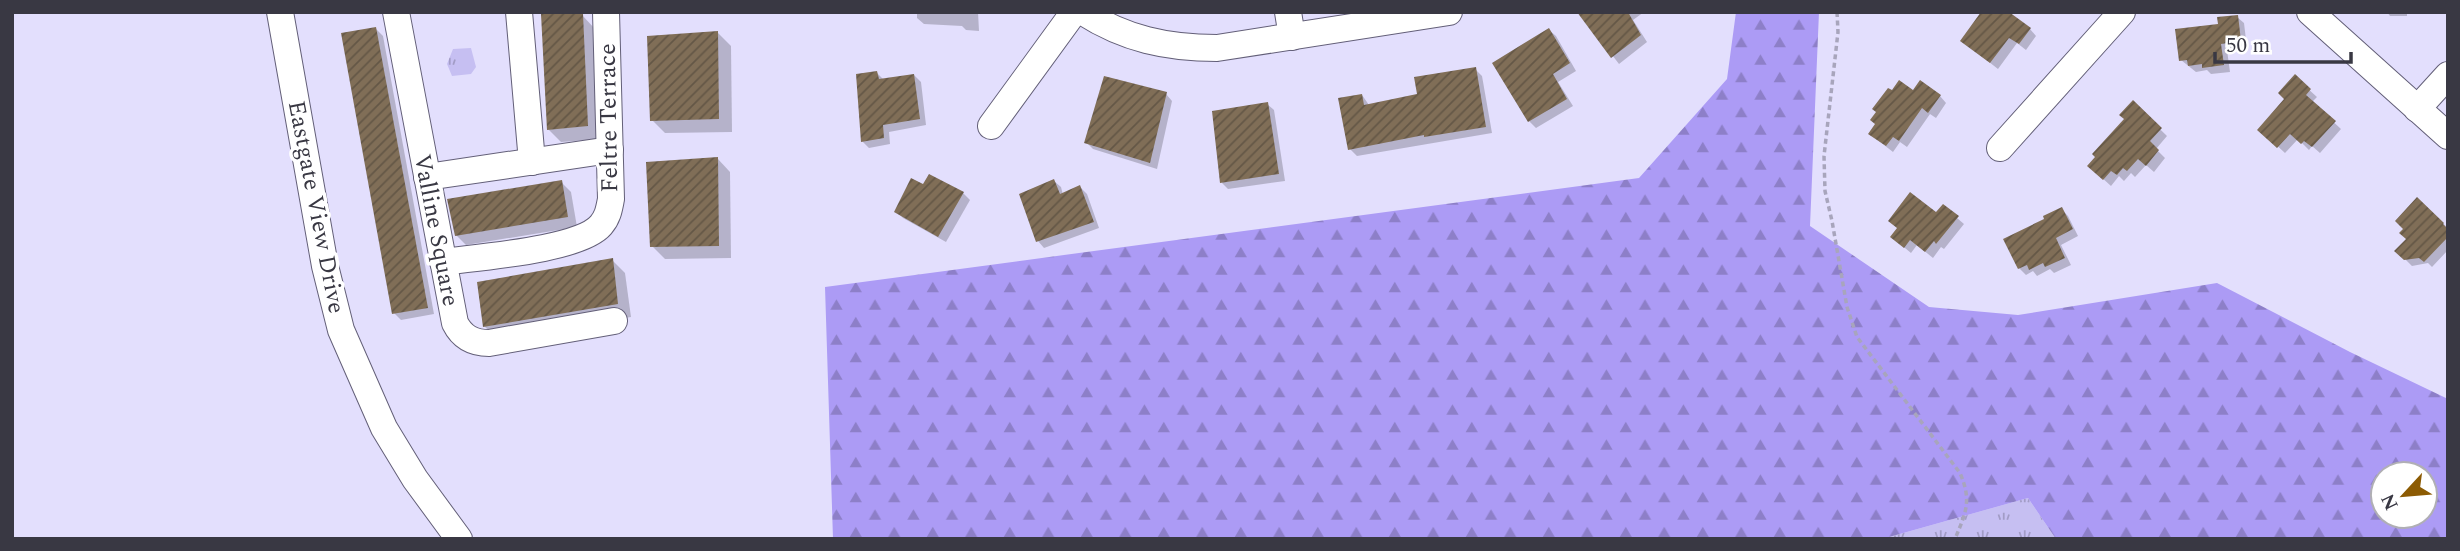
<svg xmlns="http://www.w3.org/2000/svg" width="2460" height="551" font-family="Spectral,serif">
  <defs>
    <pattern id="grass-tufts" width="24" height="20" patternUnits="userSpaceOnUse" patternTransform="scale(1.75)"><rect width="24" height="20" fill="#c6bff2"/><path d="M3 7l-1-3M5 7V3M7 7l1-3M15 17l-1-3M17 17v-4M19 17l1-3" fill="none" stroke="#a29cc6"/></pattern>
    <pattern id="forest-firs" width="22" height="20" patternUnits="userSpaceOnUse" patternTransform="scale(1.75)"><rect width="22" height="20" fill="#ac9bf5"/><path d="M5 1l3.5 6h-7zM16 11l3.5 6h-7z" fill="#8d7fc8"/></pattern>
    <pattern id="building-hatch" width="6" height="6" patternUnits="userSpaceOnUse" patternTransform="scale(1.75)"><rect width="6" height="6" fill="#806e57"/><path d="M-1 1l2-2M0 6l6-6M5 7l2-2" fill="none" stroke="#645746"/></pattern>
  </defs>
  <rect width="100%" height="100%" fill="#e3dffd"/>
  <!-- grass -->
  <g fill="url(#grass-tufts)">
    <path d="M471,48l5,19 -5,7 -19,2 -5,-12 6,-15z"/>
    <path d="M2028,498l28,41h-174z"/>
  </g>
  <!-- forest -->
  <path fill="url(#forest-firs)" fill-rule="evenodd" d="M1736,12h83l-9,214 119,81 89,8 199,-32 133,69 98,47v140h-392l-28,-41 -146,41h-1049l-8,-252 814,-109 88,-99zM2383,474h42v42h-42z"/>
  <!-- shadow -->
  <g fill="#0003">
    <path d="M917,12h61l1,19 -13,-1 -4,-4 -38,-2 -7,-6z"/>
    <path d="M1579,12h65l-11,8 14,22 -28,22z"/>
    <path d="M2387,12h20v4h-17z"/>
    <path d="M582,15l13,14 6,110 -40,3 -13,-13z"/>
    <path d="M2237,17l7,6 3,25 -20,2 3,22 -19,2 -4,-4 -11,2 -15,-12 39,-34z"/>
    <path d="M376,29l7,7 51,278 -33,6 -7,-7z"/>
    <path d="M2030,29l6,7 -10,14 -9,-7 -19,26 -36,-28z"/>
    <path d="M1549,30l7,6 20,35 -18,11 15,24 -37,22 -7,-7z"/>
    <path d="M717,32l14,14 1,86 -67,1 -13,-13z"/>
    <path d="M1475,69l7,7 10,57 -135,23 -7,-7 12,-54 7,10 50,-9z"/>
    <path d="M877,73l7,7 30,-5 7,7 5,43 -37,7 1,12 -21,4 -7,-7z"/>
    <path d="M2295,77l22,20 -5,5 29,27 -21,24 -8,-7 -3,4 -11,-11 -13,14 -25,-23 27,-31z"/>
    <path d="M1914,92l26,4 6,7 -10,15 -6,-4 -23,33 -7,-5 -7,10 -23,-18z"/>
    <path d="M1166,94l6,7 -15,68 -64,-20 -7,-7z"/>
    <path d="M2133,103l34,33 -11,13 9,9 -11,14 -8,-7 -11,12 -4,-4 -7,8 -5,-5 -8,10 -22,-20 37,-47z"/>
    <path d="M1267,104l7,6 11,71 -57,8 -6,-6z"/>
    <path d="M717,158l13,14 1,86 -66,1 -13,-13z"/>
    <path d="M1054,181l7,6 2,8 17,-8 7,7 12,34 -55,20 -6,-7z"/>
    <path d="M561,182l10,10 6,35 -111,18 -10,-10z"/>
    <path d="M923,187l40,6 7,7 -24,42 -43,-24 -7,-7z"/>
    <path d="M2417,200l31,28v22l-16,17 -4,-4 -16,3 -15,-15 11,-12z"/>
    <path d="M2061,209l7,7 10,20 -17,9 10,20 -17,8 -4,-4 -13,7 -4,-5 -7,4 -7,-7 28,-48z"/>
    <path d="M1936,214l21,4 7,6 -20,25 -3,-2 -8,11 -16,-13 -6,8 -12,-10z"/>
    <path d="M612,260l13,13 6,44 -133,22 -14,-13z"/>
  </g>
  <!-- building -->
  <g fill="url(#building-hatch)">
    <path d="M1577,12h51l13,23 -30,23z"/>
    <path d="M1981,12h28l22,16 -12,16 -10,-6 -19,25 -30,-22z"/>
    <path d="M541,14h42l5,112 -41,4z"/>
    <path d="M2238,15l3,26 -20,3 3,21 -22,3v-4l-14,2 -1,-6 -8,1 -4,-32 43,-5 -1,-7z"/>
    <path d="M376,27l52,281 -36,6 -51,-281z"/>
    <path d="M1549,28l21,35 -17,11 14,25 -39,23 -36,-59z"/>
    <path d="M718,31l1,88 -69,2 -3,-85z"/>
    <path d="M1476,67l10,60 -62,10v-2l-76,15 -10,-52 24,-4 2,11 53,-11 -3,-17z"/>
    <path d="M877,71l2,8 35,-5 6,45 -37,6 1,13 -23,4 -5,-68z"/>
    <path d="M2295,74l16,15 -5,6 30,26 -24,26 -8,-6 -3,3 -11,-10 -13,14 -20,-18 27,-31 -6,-6z"/>
    <path d="M1104,76l63,16 -17,71 -66,-20z"/>
    <path d="M1899,80l14,10 7,-10 21,15 -13,18 -6,-5 -23,33 -6,-4 -7,9 -18,-12 7,-10 -5,-4 6,-8 -4,-3 16,-21 4,2z"/>
    <path d="M2133,100l29,28 -12,13 9,9 -13,16 -8,-7 -11,12 -4,-3 -6,7 -6,-4 -8,9 -16,-14 8,-9 -3,-3 32,-35 -5,-4z"/>
    <path d="M1268,102l11,72 -59,9 -8,-72z"/>
    <path d="M718,157l1,89 -69,1 -4,-85z"/>
    <path d="M929,174l35,18 -26,45 -44,-25 17,-34 12,6z"/>
    <path d="M1054,179l6,15 20,-9 14,37 -58,20 -17,-48z"/>
    <path d="M562,180l6,37 -113,19 -8,-37z"/>
    <path d="M1910,192l26,20 7,-8 16,12 -23,28 -2,-3 -9,11 -15,-12 -6,8 -14,-11 7,-9 -9,-7z"/>
    <path d="M2417,197l27,26 -1,1 5,5v8l-24,25 -5,-4 -15,2 -10,-9 12,-12 -7,-6 4,-4 -8,-8z"/>
    <path d="M2062,207l11,22 -17,9 9,20 -20,9 -2,-4 -14,7 -2,-5 -9,4 -15,-30 41,-20 -1,-3z"/>
    <path d="M613,258l5,46 -135,23 -6,-45z"/>
  </g>
  <g fill="none" stroke-linecap="round" stroke-linejoin="round">
    <defs>
      <g id="minor">
        <path d="M280,12l45,254 16,64 43,98 31,51 44,60"/>
        <path d="M396,12l59,311c7,14 18,20 34,20l125,-22"/>
        <path d="M519,12l13,150"/>
        <path d="M1083,12c42,27 84,36 134,36l232,-36"/>
        <path d="M1288,12l4,25"/>
        <path d="M2310,12l138,124"/>
        <path d="M2417,109l31,-34"/>
        <path d="M991,126l83,-114"/>
        <path d="M2000,148l122,-136"/>
        <path d="M427,177l183,-27"/>
        <path d="M443,262c35,-5 137,-12 158,-37 7,-8 8,-16 10,-26l-5,-187"/>
      </g>
    </defs>
    <!-- minor casing -->
    <use href="#minor" stroke="#635f78" stroke-width="28"/>
    <!-- path -->
    <path stroke="#a8a5bc" stroke-width="3.5" stroke-dasharray="5 3.5" stroke-linecap="butt" d="M1837,12l1,20 -14,124 1,35 7,30 15,86 10,30 103,136c12,28 6,39 -5,66"/>
    <!-- minor -->
    <use href="#minor" stroke="#fff" stroke-width="26"/>
  </g>
  <g text-anchor="middle" stroke-width="7" stroke-linejoin="round" paint-order="stroke">
    <!-- street labels -->
    <g font-size="24" fill="#393843" stroke="#fff">
      <text transform="translate(608 118) rotate(-91)" y="8">Feltre Terrace</text>
      <text transform="translate(317 207) rotate(79)" y="8">Eastgate View Drive</text>
      <text transform="translate(437 230) rotate(79)" y="8">Valline Square</text>
    </g>
  </g>
  <!-- border -->
  <rect width="2460" height="551" fill="none" stroke="#393843" stroke-width="28"/>
  <!-- north arrow -->
  <g transform="translate(2404 495) rotate(244)"><circle r="33" fill="#ffffff" stroke="#b0afb4" stroke-width="2"/>
  <path d="M0-5L12 26L0 18L-12 26Z" fill="#8c5b03"/>
  <text y="-10" font-size="19" font-weight="bold" text-anchor="middle" fill="#393843">N</text>
  </g>
  <!-- scale -->
  <path d="M2215 52v10h136v-10" fill="none" stroke="#393843" stroke-width="3.5"/>
  <text x="2226" y="52" font-size="21" fill="#393843" stroke="#ffffff" stroke-width="5" paint-order="stroke">50 m</text>
</svg>
